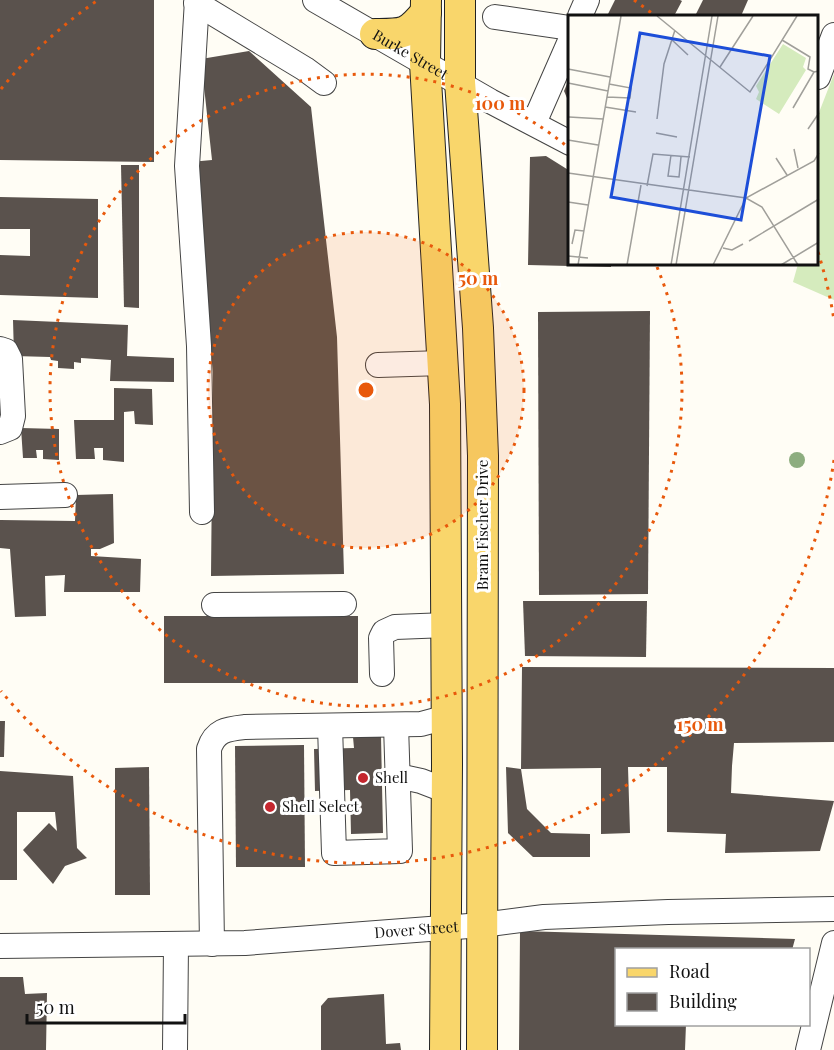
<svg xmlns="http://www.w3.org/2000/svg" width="834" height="1050" font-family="'Playfair Display',serif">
  <rect width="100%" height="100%" fill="#fffdf5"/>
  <!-- green -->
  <path fill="#d5ebbd" d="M834,74v226l-41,-18 5,-18h20v-149z"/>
  <!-- building -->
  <g fill="#5a524d">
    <path d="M0,0h154v162l-154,-2z"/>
    <path d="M615,0h65l2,1 -8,15h-67z"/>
    <path d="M703,0h45l-7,16h-46z"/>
    <path d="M249,51l62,56 26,230 7,237 -133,2 2,-204 -23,-210 22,-2 -11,-101z"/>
    <path d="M570,77v28l-6,-14z"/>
    <path d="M546,156l24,15v93h41v3l-83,-2 2,-108z"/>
    <path d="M121,165h18v143l-15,-1z"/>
    <path d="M0,197l98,2v99l-98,-3v-40l30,1v-27h-30z"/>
    <path d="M650,311l-2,283 -109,1 -1,-283z"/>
    <path d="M13,320l115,5 -1,31 47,2v24l-64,-1 1,-21 -30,-2v5l-7,-1v7l-16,-1v-7l-7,-1 -1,-3 -36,-1z"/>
    <path d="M114,388l38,1 1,36 -18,-1 -1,-13 -10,1v50l-21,-2v-12h-9l1,11h-19l-2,-39h40z"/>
    <path d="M21,428l38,1v31l-16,-1v-9h-7l1,8h-14z"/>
    <path d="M113,494l1,49 -14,6h-9v7l50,3 -1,33h-76l1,-17 -20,1 1,40 -31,1 -5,-68 -10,-1v-28l75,1 1,-26z"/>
    <path d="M523,601h124l-1,56 -121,-1z"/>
    <rect x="164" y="616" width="194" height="67"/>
    <path d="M522,667l312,1v74l-100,1 -2,23 -1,27 103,8 -14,50 -95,2 1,-19 -59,-2v-65h-39l2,66 -29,1v-66l-80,1z"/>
    <path d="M0,721h5l-1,36h-4z"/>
    <path d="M381,736l2,97 -32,1 -1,-44 -35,1 -1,-42 40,-1 -1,-11z"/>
    <path d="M304,745l1,122h-69l-1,-121z"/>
    <path d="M149,767l1,128h-35v-127z"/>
    <path d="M506,767l15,2 6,40 24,24 39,1v23h-57l-25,-24z"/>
    <path d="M0,771l73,5 4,72 10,10 -22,8 -12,18 -30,-34 26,-27 8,8 -2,-19h-38v68h-17z"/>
    <path d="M520,931l275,8 -3,11h-176v74h70l-1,26h-166z"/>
    <path d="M0,977h23l2,17 22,-1 -1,57h-46z"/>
    <path d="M384,994l2,50 14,-1 1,7h-80v-44l7,-8z"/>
  </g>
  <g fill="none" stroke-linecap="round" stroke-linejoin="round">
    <defs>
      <g id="minor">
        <path d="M197,0l-10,166 12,180 3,166"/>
        <path id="s1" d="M315,0l175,101 80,42"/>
        <path d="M196,3l109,66 19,14"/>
        <path d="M580,16l7,-16"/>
        <path d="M495,17l75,11"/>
        <path d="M818,77l16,-42"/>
        <path d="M534,123l36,-82"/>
        <path d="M0,349l6,2 4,8 3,57 -3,12 -10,4"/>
        <path d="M378,365l65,-2"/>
        <path d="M0,497l65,-2"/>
        <path d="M214,605l130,-1"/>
        <path d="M382,674l-1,-36 3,-6 11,-5 52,-2"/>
        <path d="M330,726l4,127 66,-2 -4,-126"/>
        <path d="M398,776l23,5 26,10"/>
        <path d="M212,944l-3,-195c6,-19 18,-20 36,-22l176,-3 26,-7"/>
        <path id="s2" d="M0,946l245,-3 237,-18 62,-8 124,-5 166,-3"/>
        <path d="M175,1050l1,-106"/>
        <path d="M808,1050l26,-107"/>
      </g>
      <g id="major">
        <path d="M426,0l-1,63 20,341 2,360 -2,286"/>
        <path d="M460,0v82l18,246 5,128 -1,594"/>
        <path d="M375,34c29,0 32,1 51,-22"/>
      </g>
    </defs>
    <!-- minor casing -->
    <use href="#minor" stroke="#444" stroke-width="26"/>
    <!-- major casing -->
    <use href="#major" stroke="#222" stroke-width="32"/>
    <!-- minor -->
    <use href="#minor" stroke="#fff" stroke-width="24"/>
    <!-- major -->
    <use href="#major" stroke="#f9d66b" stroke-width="30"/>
  </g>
  <!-- trees -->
  <circle fill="#8dad7f" cx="797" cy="460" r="8"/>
  <!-- distance rings -->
  <circle cx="366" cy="390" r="158" fill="#e8590c" fill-opacity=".12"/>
  <g fill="none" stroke="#e8590c" stroke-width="3" stroke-dasharray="3 6">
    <circle cx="366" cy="390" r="158"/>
    <path d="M657 267A316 316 0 1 1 569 148"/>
    <path d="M834 460A473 473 0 0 1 1 691M1 89A473 473 0 0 1 98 0M634 0A473 473 0 0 1 654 15M818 252A473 473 0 0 1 834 320"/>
  </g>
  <!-- markers -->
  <g fill="#c4262e" stroke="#fff" stroke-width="2">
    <circle cx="363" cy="778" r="6"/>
    <circle cx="270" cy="807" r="6"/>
  </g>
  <g text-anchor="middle" stroke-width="6" stroke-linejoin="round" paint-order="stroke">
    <!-- street labels -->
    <g font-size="15" fill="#111" stroke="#fff">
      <text dy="5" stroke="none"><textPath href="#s1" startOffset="110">Burke Street</textPath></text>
      <text transform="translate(483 525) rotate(-90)" y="5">Bram Fischer Drive</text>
      <text dy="5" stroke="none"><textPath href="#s2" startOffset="417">Dover Street</textPath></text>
    </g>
    <!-- poi labels -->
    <g font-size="15" fill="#111" stroke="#fff" text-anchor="start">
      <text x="375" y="783">Shell</text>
      <text x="282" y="812">Shell Select</text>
    </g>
  </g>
  <!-- overview -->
  <g transform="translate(568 15)">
    <rect width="250" height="250" fill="#fffdf5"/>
    <path d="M215,29l23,14 -3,9 3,3 -27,44 -23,-15 3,-7 -3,-6z" fill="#d5ebbd"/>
    <path fill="none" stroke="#a09f9a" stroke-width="1.5" d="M89,1l93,76 47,-76M103,24l17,16M214,25l28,17 -2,12 6,3M152,52l33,-51M0,54l42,8M0,68l40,8M39,82l23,1 1,-10 -22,-4M37,92l31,5M225,93l21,-36 5,-1M1,102l34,2M89,104l7,-55 11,-34M240,114l11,-16M88,118l21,4M0,125l30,5M226,134l4,19M103,140l-3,21 11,1 2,-20M208,143l11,17M0,158l178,25 16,9 36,58M79,171l6,-32 37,3M0,187l20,3M181,226l70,-42M4,229l3,-14 9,1M155,233l9,2 11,-6M0,241l20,2M10,250l43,-249M59,250l14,-80M103,250l41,-249M108,250l42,-249M145,250l33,-67 68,-37 5,-8M213,250l38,-23"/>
    <path fill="#1d4ed8" fill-opacity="0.15" stroke="#1d4ed8" stroke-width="3" d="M72,18l130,23 -29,164 -130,-23z"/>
    <rect width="250" height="250" fill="none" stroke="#111" stroke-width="3"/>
  </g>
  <circle cx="366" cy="390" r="9" fill="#e8590c" stroke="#fff" stroke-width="3"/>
  <g font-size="18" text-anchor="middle" font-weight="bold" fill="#e8590c" stroke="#fff" stroke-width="6" stroke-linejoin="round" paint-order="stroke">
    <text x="500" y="110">100 m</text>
    <text x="478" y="285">50 m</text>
    <text x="700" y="731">150 m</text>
  </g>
  <!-- legend -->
  <rect x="615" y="948" width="195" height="78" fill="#ffffff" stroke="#a0a0a0" stroke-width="1.5"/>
  <rect x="627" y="968" width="30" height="9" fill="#f9d66b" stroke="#a0a0a0" stroke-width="1.5"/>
  <text x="669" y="978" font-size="18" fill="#111111">Road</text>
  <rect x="627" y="993" width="30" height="18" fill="#5a524d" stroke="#a0a0a0" stroke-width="1.5"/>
  <text x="669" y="1008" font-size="18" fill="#111111">Building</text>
  <!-- scale -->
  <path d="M27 1014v9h158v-9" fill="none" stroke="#111111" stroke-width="3"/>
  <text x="36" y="1014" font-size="18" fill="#111111" stroke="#ffffff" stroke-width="4.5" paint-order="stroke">50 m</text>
</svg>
